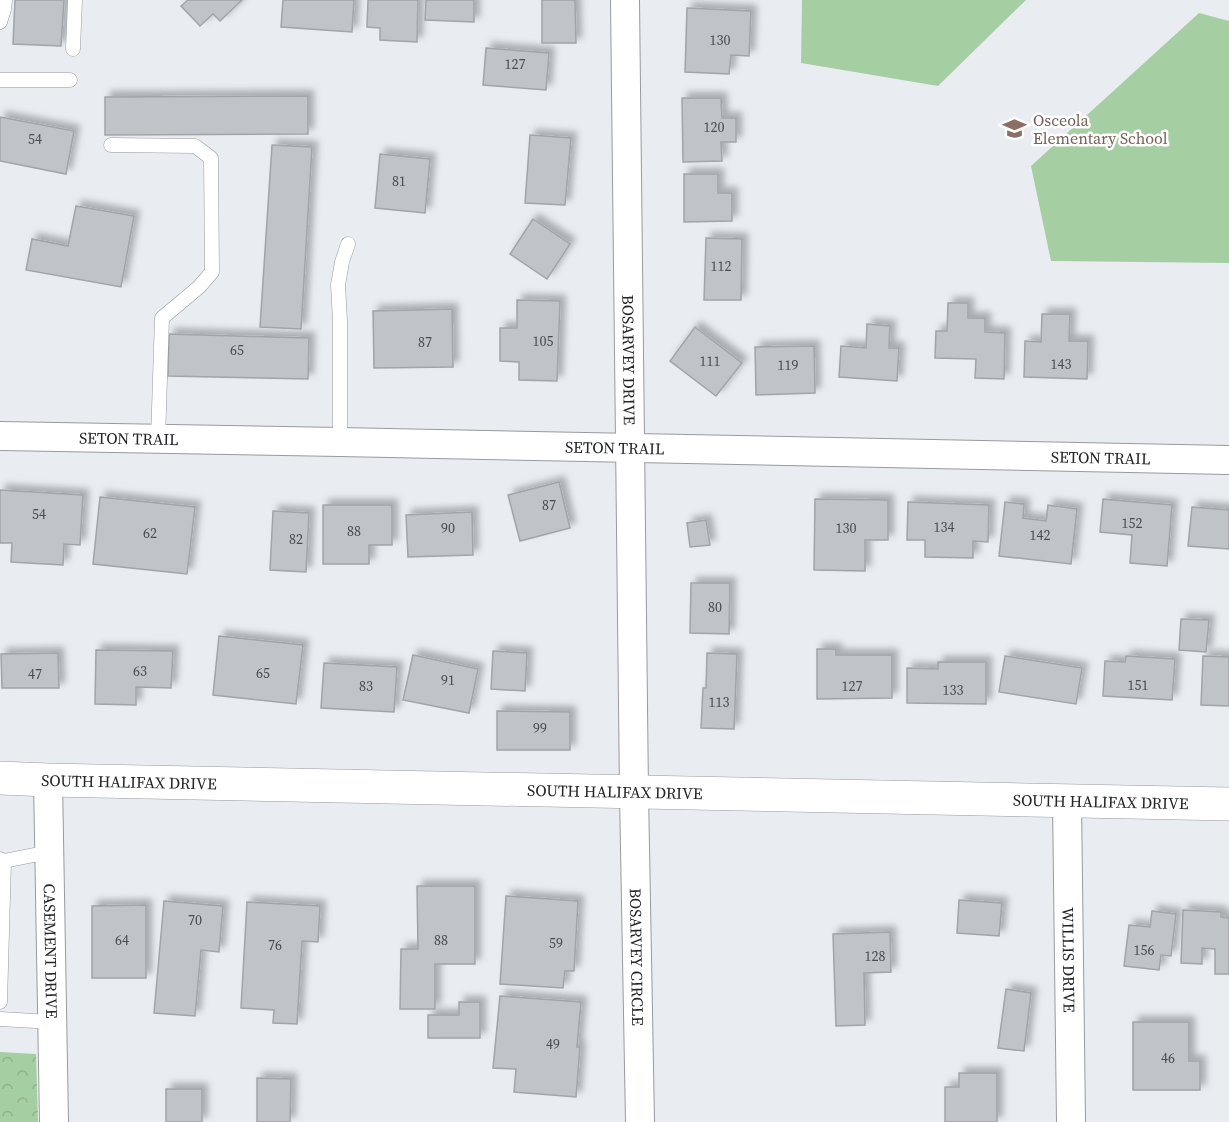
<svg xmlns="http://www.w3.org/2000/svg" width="1229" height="1122" font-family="'Source Serif 4',serif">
  <defs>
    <pattern id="park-crowns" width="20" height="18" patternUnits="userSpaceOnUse" patternTransform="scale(1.5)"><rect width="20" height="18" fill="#a6cea3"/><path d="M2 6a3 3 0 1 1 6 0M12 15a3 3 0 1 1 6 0" fill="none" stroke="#8fb18c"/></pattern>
    <filter id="shadow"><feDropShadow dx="5.5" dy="-5.5" stdDeviation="3" flood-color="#0004"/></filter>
  </defs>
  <rect width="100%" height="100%" fill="#e9edf2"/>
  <!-- grass -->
  <g fill="#a6cea3">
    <path d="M802,0h224l-88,86 -137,-23z"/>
    <path d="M1199,13l30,8v242l-178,-2 -20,-95z"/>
  </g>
  <!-- park -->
  <path fill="url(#park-crowns)" d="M0,1052l36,2 2,68h-38z"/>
  <!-- building -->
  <g fill="#c0c3c8" stroke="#a1a4a9" stroke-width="1.5" filter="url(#shadow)">
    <path d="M15,0h49l-3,46 -48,-2z"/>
    <path d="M188,0h54l-22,21 -7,-7 -13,12 -19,-20z"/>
    <path d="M283,0h71l-2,32 -71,-5z"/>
    <path d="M368,0h50l-1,42 -37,-2v-12l-13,-1z"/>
    <path d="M426,0h48v22l-49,-2z"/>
    <path d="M542,0h33l1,43h-34z"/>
    <path d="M687,8l64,3 -2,45 -18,-1 -2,19 -44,-2z"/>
    <path d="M486,48l63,5 -3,37 -63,-5z"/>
    <path d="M308,96v38l-203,1v-38z"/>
    <path d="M682,98h39l1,20h14v24h-15l1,19 -39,1z"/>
    <path d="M0,117l74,14 -8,43 -66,-13z"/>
    <path d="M530,135l41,3 -6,67 -40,-2z"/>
    <path d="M272,145l40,2 -11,182 -41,-2z"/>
    <path d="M380,154l50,5 -5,54 -50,-5z"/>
    <path d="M684,174h34v19h14v28l-48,1z"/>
    <path d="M76,206l58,10 -13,71 -95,-17 6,-31 36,7z"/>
    <path d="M533,219l37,25 -23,35 -37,-25z"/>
    <path d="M706,238l36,1 -1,61h-37z"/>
    <path d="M517,300l43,1 -3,80 -38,-1v-18l-19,-1v-33h17z"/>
    <path d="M948,303h20v15h17v14l20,1 -1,46 -29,-1 1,-19 -41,-1 1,-27h11z"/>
    <path d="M452,309l1,58 -79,1 -1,-57z"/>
    <path d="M1042,314h28l-1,27h19l-1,38 -63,-2 1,-36 16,1z"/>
    <path d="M867,324l23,2 -1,22h10l-2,33 -58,-4 2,-31 25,2z"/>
    <path d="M695,327l47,36 -26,33 -46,-35z"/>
    <path d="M169,334l140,4 -1,41 -140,-3z"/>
    <path d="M814,346l1,47 -59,2 -1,-48z"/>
    <path d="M559,482l11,46 -50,13 -12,-46z"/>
    <path d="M0,490l83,5 -3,50 -16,-1 -1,21 -52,-3 1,-19h-12z"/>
    <path d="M100,497l95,10 -8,67 -94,-10z"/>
    <path d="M815,499l73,1v40h-23v31l-51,-1z"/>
    <path d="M1103,499l69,6 -5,61 -37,-3 2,-28 -32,-3z"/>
    <path d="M908,502l81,3 -1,37 -15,-1v17l-48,-1v-17h-18z"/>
    <path d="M1005,502l19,2 -1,14 23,3 2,-16 29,4 -6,55 -72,-8z"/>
    <path d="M323,505h69v40h-23v19h-46z"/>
    <path d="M1192,507l37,3v39l-41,-3z"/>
    <path d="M273,511l36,2 -3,59 -36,-2z"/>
    <path d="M472,512l1,43 -65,2 -2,-42z"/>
    <path d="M706,520l4,25 -20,2 -3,-24z"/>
    <path d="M691,583h39l-1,51 -39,-1z"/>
    <path d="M1181,619l28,1 -3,32 -27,-2z"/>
    <path d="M219,636l84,9 -7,59 -83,-9z"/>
    <path d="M817,649h19v6h56v43l-75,1z"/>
    <path d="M96,650l77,1 -2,37 -35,-1v18l-41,-1z"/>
    <path d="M493,651l34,2 -2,38 -34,-2z"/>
    <path d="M58,653l1,35h-57l-1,-34z"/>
    <path d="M707,653l30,1 -3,75 -33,-1 2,-40h3z"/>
    <path d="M413,655l65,14 -9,44 -66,-13z"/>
    <path d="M1005,656l77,12 -6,36 -77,-12z"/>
    <path d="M1126,656l49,3 -3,41 -69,-4 2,-35 20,1z"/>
    <path d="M1203,656l26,1v49l-28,-1z"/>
    <path d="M938,662h48v42l-79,-1v-35l31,1z"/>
    <path d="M324,663l73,4 -3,45 -73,-4z"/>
    <path d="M497,711l73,1v38h-73z"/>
    <path d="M417,886h58v78h-40v45h-35l1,-60h17z"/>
    <path d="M506,896l72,5 -4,70h-9l-2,17 -63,-4z"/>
    <path d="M959,900l43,3 -3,33 -42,-3z"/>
    <path d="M164,901l59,5 -4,46 -18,-2 -6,66 -41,-3z"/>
    <path d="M247,902l73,4 -2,36 -16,-1 -5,83 -24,-1 1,-13 -33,-2z"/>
    <path d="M146,905v73h-54v-72z"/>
    <path d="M1183,910l38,2v5l8,1v56h-14v-25l-13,-1v16l-21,-1z"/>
    <path d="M1152,911l24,3 -5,42 -10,-1 -2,15 -35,-4 5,-41 21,2z"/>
    <path d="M890,932l1,40 -27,1 1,52 -29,1 -3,-92z"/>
    <path d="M1006,989l25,4 -7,58 -26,-3z"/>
    <path d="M500,996l81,6 -4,45h3l-4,50 -62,-5 2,-23 -23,-1z"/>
    <path d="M459,1002h21v36h-52v-23h31z"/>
    <path d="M1133,1022h56v39h11v29h-67z"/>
    <path d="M959,1073h38v49h-52v-35h14z"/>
    <path d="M257,1078l34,1 -1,43h-33z"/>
    <rect x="166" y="1089" width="36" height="33"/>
  </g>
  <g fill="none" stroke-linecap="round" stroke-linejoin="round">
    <defs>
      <g id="lane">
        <path d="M0,22l4,-13 1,-9"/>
        <path d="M73,49l2,-49"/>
        <path d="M0,80h70"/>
        <path d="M111,145l84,1 16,12 1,114 -13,15 -37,31 -4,121"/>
        <path d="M340,442v-121l-2,-36 4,-23 6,-18"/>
        <path d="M0,859l4,2 -4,141"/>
        <path d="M4,861l45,-9"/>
        <path d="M0,1019l52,3"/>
      </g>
      <g id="street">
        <path id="s1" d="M625,0l9,793 6,329"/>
        <path id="s2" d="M0,436l340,6 889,18"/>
        <path id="s3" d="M48,780l6,342"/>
        <path id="s4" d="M1067,800l4,322"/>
      </g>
      <g id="secondary">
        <path id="s5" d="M0,778l48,2 1181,24"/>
      </g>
    </defs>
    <!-- lane casing -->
    <use href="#lane" stroke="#979a9f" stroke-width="15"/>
    <!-- street casing -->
    <use href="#street" stroke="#979a9f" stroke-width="30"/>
    <!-- secondary casing -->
    <use href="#secondary" stroke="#979a9f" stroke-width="34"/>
    <!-- lane -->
    <use href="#lane" stroke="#fff" stroke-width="14"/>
    <!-- street -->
    <use href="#street" stroke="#fff" stroke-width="28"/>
    <!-- secondary -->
    <use href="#secondary" stroke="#fff" stroke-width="33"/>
  </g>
  <!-- icons -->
  <defs>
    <symbol id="school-bare" viewBox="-9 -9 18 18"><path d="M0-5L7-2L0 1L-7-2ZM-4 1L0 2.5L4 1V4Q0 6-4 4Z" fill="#8d6e63" stroke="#fff" stroke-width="2.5" paint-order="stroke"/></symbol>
  </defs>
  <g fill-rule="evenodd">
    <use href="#school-bare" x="998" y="112" width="33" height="33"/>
  </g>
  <g text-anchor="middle" stroke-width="5" stroke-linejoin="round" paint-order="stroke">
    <!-- number labels -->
    <g font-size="14" fill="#4b4c4f">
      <text x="720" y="45">130</text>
      <text x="515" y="69">127</text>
      <text x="714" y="132">120</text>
      <text x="35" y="144">54</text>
      <text x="399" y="186">81</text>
      <text x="721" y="271">112</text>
      <text x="543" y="346">105</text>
      <text x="425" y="347">87</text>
      <text x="237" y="355">65</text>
      <text x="710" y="366">111</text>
      <text x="1061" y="369">143</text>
      <text x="788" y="370">119</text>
      <text x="549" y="510">87</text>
      <text x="39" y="519">54</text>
      <text x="1132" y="528">152</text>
      <text x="944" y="532">134</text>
      <text x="448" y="533">90</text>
      <text x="846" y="533">130</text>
      <text x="354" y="536">88</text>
      <text x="150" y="538">62</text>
      <text x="1040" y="540">142</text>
      <text x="296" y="544">82</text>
      <text x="715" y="612">80</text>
      <text x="140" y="676">63</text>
      <text x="263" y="678">65</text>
      <text x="35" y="679">47</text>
      <text x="448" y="685">91</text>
      <text x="1138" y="690">151</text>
      <text x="366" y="691">83</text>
      <text x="852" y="691">127</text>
      <text x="953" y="695">133</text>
      <text x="719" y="707">113</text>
      <text x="540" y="733">99</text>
      <text x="195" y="925">70</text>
      <text x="122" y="945">64</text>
      <text x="441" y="945">88</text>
      <text x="556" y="948">59</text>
      <text x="275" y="950">76</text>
      <text x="1144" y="955">156</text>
      <text x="875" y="961">128</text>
      <text x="553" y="1049">49</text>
      <text x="1168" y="1063">46</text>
    </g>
    <!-- education labels -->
    <g font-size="16" fill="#785e54" stroke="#fff" text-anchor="start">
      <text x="1033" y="126">Osceola<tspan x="1033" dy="18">Elementary School</tspan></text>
    </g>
    <!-- street labels -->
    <g font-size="16" fill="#242527" stroke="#fff">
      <text dy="6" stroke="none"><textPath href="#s1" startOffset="360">BOSARVEY DRIVE</textPath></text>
      <text dy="6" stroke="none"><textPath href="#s2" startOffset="129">SETON TRAIL</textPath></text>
      <text dy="6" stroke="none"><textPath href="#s2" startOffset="615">SETON TRAIL</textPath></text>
      <text dy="6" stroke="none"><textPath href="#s2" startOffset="1101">SETON TRAIL</textPath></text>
      <text dy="6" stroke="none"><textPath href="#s5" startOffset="129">SOUTH HALIFAX DRIVE</textPath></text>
      <text dy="6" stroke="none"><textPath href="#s5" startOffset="615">SOUTH HALIFAX DRIVE</textPath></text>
      <text dy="6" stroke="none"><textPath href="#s5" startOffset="1101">SOUTH HALIFAX DRIVE</textPath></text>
      <text dy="6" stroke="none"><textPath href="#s3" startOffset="171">CASEMENT DRIVE</textPath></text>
      <text dy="6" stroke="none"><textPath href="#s1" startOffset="957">BOSARVEY CIRCLE</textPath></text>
      <text dy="6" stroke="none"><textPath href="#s4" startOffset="160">WILLIS DRIVE</textPath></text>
    </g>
  </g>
</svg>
